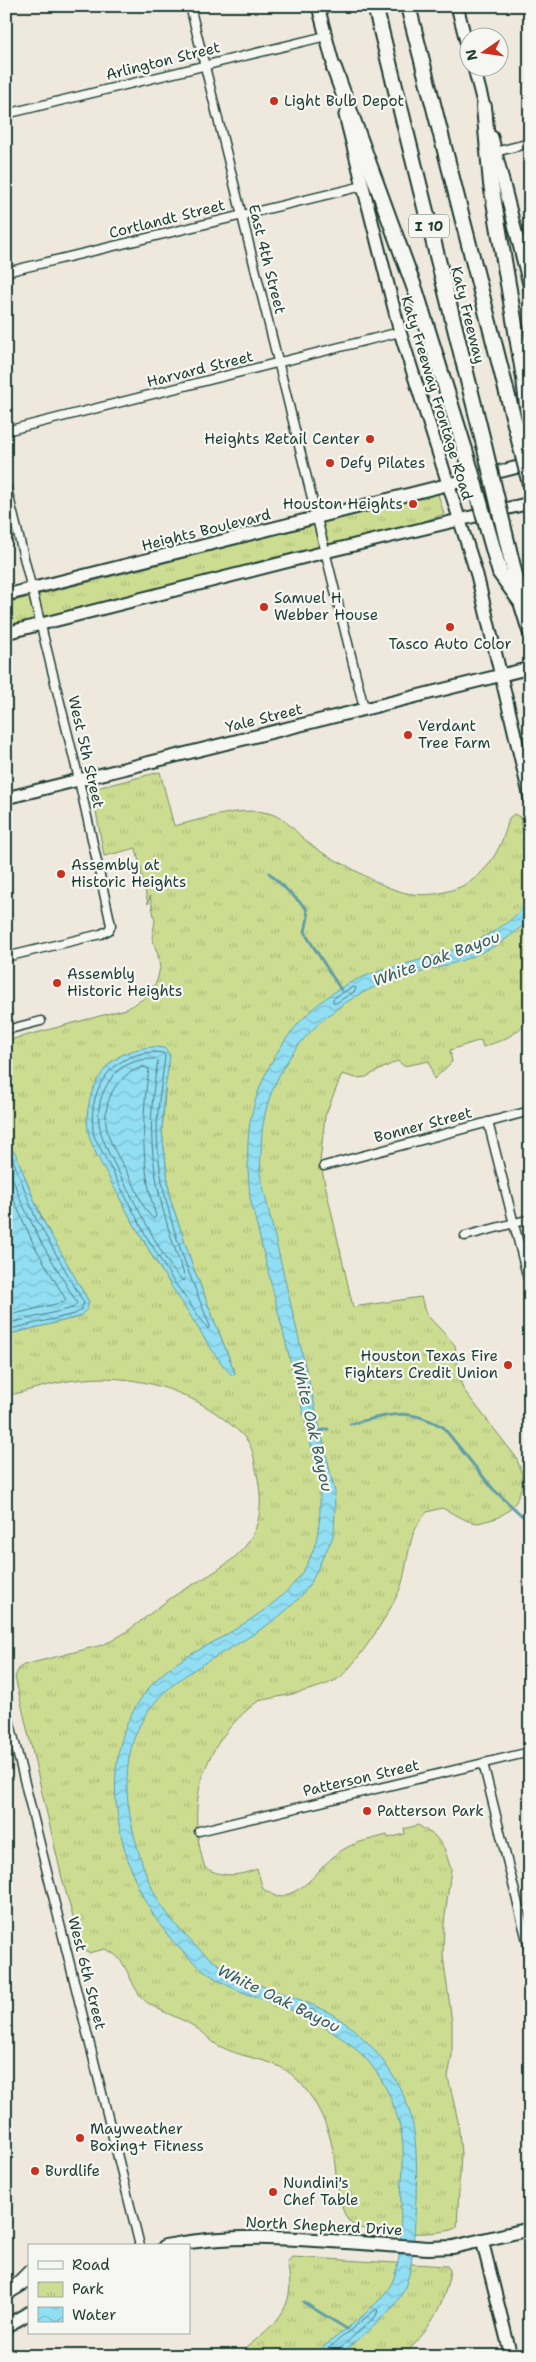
<svg xmlns="http://www.w3.org/2000/svg" width="536" height="2362" font-family="'Shantell Sans',sans-serif">
  <defs>
    <pattern id="park-tufts" width="24" height="20" patternUnits="userSpaceOnUse" patternTransform="scale(1.25)"><rect width="24" height="20" fill="#ccdd92"/><path d="M3 7l-1-3M5 7V3M7 7l1-3M15 17l-1-3M17 17v-4M19 17l1-3" fill="none" stroke="#afbf7e"/></pattern>
    <pattern id="water-waves" width="16" height="10" patternUnits="userSpaceOnUse" patternTransform="scale(1.25)"><rect width="16" height="10" fill="#92def3"/><path d="M0 5q4-4 8 0t8 0" fill="none" stroke="#7dbfd1"/></pattern>
  </defs>
  <rect width="100%" height="100%" fill="#eee9dc"/>
  <filter id="ink" filterUnits="userSpaceOnUse"><feTurbulence type="fractalNoise" baseFrequency=".02" numOctaves="2"/><feDisplacementMap in="SourceGraphic" scale="10" xChannelSelector="R" yChannelSelector="G"/><feConvolveMatrix kernelMatrix="1 2 1 2 8 2 1 2 1" color-interpolation-filters="sRGB"/></filter>
  <g filter="url(#ink)">
    <!-- park -->
    <g fill="url(#park-tufts)" stroke="#768d63" fill-rule="evenodd">
      <path d="M438,494l6,20 -55,20 -383,95v-26z"/>
      <path d="M160,772l14,54c26,-6 67,-20 94,-13 20,5 27,20 42,31 11,9 26,16 39,23 39,22 66,38 111,20 27,-11 43,-41 49,-69l5,-4 6,3 10,47v152c-11,19 -27,24 -47,31l-2,-7 -31,10 2,12 -18,17 -5,-18 -25,5 -7,-5 -31,16 -10,1 -14,-4 -17,42 -5,46 33,145 68,-10 5,17 29,31 3,28 5,16 53,68 6,17v12l-6,16 -8,9 -11,7 -19,5 -10,-2 -26,-13 -15,4c-19,20 -18,46 -25,71 -5,20 -49,88 -66,97 -21,11 -55,16 -78,21 -55,42 -74,100 -53,167 19,10 33,8 52,1l6,20 14,8c36,-6 41,-34 69,-49 12,-7 28,-9 41,-13l1,3 17,-4 -1,-5 14,-4 17,11 9,12 7,21 -7,55 -1,32 9,66v33l-4,22 10,44 3,32 -4,74c-11,10 -92,7 -104,-2 -17,-12 -16,-59 -21,-79 -3,-16 -10,-31 -18,-45 -32,-49 -51,-34 -95,-55 -8,-4 -13,-12 -21,-17 -14,-10 -32,-15 -47,-24 -24,-14 -19,-46 -46,-56l-17,4 -6,-4 -20,-71 -47,-201 4,-9 5,-3 78,-20c26,-10 49,-34 72,-49 23,-15 51,-27 69,-47 19,-22 20,-48 14,-75 -2,-9 -3,-21 -7,-29 -4,-8 -14,-16 -21,-22 -40,-33 -93,-49 -145,-44 -26,2 -52,11 -78,17v-61l73,-18 10,-15 -38,-65 -40,-88h-5v-108l120,-32 19,-11 12,-17 3,-13 -2,-13 -6,-17 3,-17 -5,-25 -2,8 -12,-56 -32,8 -11,-62 4,-6zM154,1047l12,31 -4,53 8,67 22,66 43,109 -2,3 -79,-117 -30,-53 -34,-68 -3,-18 4,-26 14,-25 6,-7 13,-8z"/>
      <path d="M292,2257l155,9 3,4c-5,35 -22,62 -47,86h-166c34,-31 62,-42 50,-94z"/>
    </g>
    <!-- water -->
    <g fill="url(#water-waves)" stroke="#649ea7">
      <path d="M530,900v20c-14,11 -27,23 -43,30 -30,15 -62,20 -94,30 -67,22 -123,80 -131,152 -1,14 -1,28 -2,42l75,318c-1,14 1,31 -2,44 -2,7 -7,14 -10,21 -6,13 -12,28 -22,39 -64,70 -176,71 -174,192 1,32 14,80 29,108 17,30 48,63 79,78 25,13 52,20 78,31 41,16 75,54 92,94 13,30 12,67 11,100 -2,28 -1,75 -16,98 -15,23 -41,41 -61,59h-27c22,-19 73,-52 82,-78 9,-26 6,-58 7,-85 1,-15 3,-31 2,-46 -2,-30 -17,-66 -37,-88 -19,-20 -47,-36 -72,-48 -19,-9 -40,-13 -59,-22 -50,-23 -88,-72 -105,-123 -23,-66 -23,-140 31,-191 19,-17 47,-29 68,-42 26,-16 58,-36 74,-62 19,-30 18,-61 16,-94l-69,-279c-2,-25 -4,-51 0,-76 12,-64 59,-128 121,-148 55,-18 122,-26 159,-74z"/>
      <path d="M154,1047l10,1 6,7 -6,41 -2,35 8,67 22,66 43,109 -2,3c-14,-11 -40,-57 -52,-75 -26,-39 -49,-79 -71,-121 -8,-16 -19,-32 -22,-49 -3,-20 2,-41 14,-58 12,-18 31,-25 52,-26z"/>
      <path d="M6,1149l9,3 26,65 48,85 -2,7 -8,8 -73,18z"/>
    </g>
    <g fill="none" stroke-linecap="round" stroke-linejoin="round">
      <!-- shore -->
      <g stroke="#4d7d80" stroke-width="1">
        <path d="M353,987l3,1 -1,3 -19,12 -3,-1v-3z"/>
        <path d="M154,1052l9,1 2,3c-3,26 -8,50 -8,76 1,67 28,132 53,194l-2,3 -36,-50 -27,-45 -51,-98c-8,-43 14,-82 60,-84z"/>
        <path d="M156,1059l2,2c-16,81 -1,141 27,216l-2,4c-12,-9 -31,-47 -39,-61 -9,-17 -18,-34 -27,-51 -17,-32 -29,-58 -5,-92 10,-13 28,-19 44,-18z"/>
        <path d="M143,1067l6,2c-8,49 -8,100 7,147l-2,3c-10,-7 -16,-26 -21,-36 -8,-16 -20,-32 -25,-49 -8,-28 6,-59 35,-67z"/>
        <path d="M6,1154l5,1 25,64 48,84 -3,7 -6,4 -69,16"/>
        <path d="M6,1161l15,40 20,41 36,61 -4,5 -67,16"/>
        <path d="M6,1183l28,62 32,55 -2,2 -58,14"/>
        <path d="M312,2010l20,11 1,3 -3,1 -20,-11 -1,-3z"/>
        <path d="M319,2356l56,-46h3l-2,6 -38,34 -1,6"/>
      </g>
      <!-- stream -->
      <g stroke="#649ea7" stroke-width="3">
        <path d="M269,873l37,35 2,9 -3,15 3,6 33,52"/>
        <path d="M350,1424c39,-9 56,-18 93,3l50,62 37,34"/>
        <path d="M317,1432l11,-3"/>
        <path d="M303,2302l44,27"/>
      </g>
      <defs>
        <g id="street">
          <path d="M190,6l174,702"/>
          <path d="M6,114l320,-78"/>
          <path d="M495,152l35,-9"/>
          <path d="M6,272l357,-86"/>
          <path d="M6,431l394,-99"/>
          <path d="M6,485l70,282 35,158 -2,5 -8,4 -95,23"/>
          <path d="M6,1030l35,-9"/>
          <path d="M488,1122l42,165"/>
          <path d="M324,1166l206,-55"/>
          <path d="M465,1236l65,-17"/>
          <path d="M6,1707l134,539"/>
          <path d="M483,1763l47,190"/>
          <path d="M199,1831l331,-79"/>
          <path d="M14,2284l15,-15"/>
        </g>
        <g id="secondary">
          <path d="M318,6l18,69"/>
          <path d="M457,6l11,43"/>
          <path d="M474,68l12,46"/>
          <path d="M345,115l55,217 77,243 53,223"/>
          <path d="M492,137l38,151"/>
          <path d="M6,595l524,-131"/>
          <path d="M6,633l319,-81 205,-49"/>
          <path d="M6,798l524,-130"/>
          <path d="M482,2240l29,116"/>
        </g>
        <g id="primary">
          <path d="M165,2246c86,-17 177,-3 264,2l24,-1 77,-18"/>
          <path d="M6,2294l23,-14"/>
          <path d="M6,2326l23,-13"/>
        </g>
        <g id="highway">
          <path d="M375,6l109,439"/>
          <path d="M408,6l110,430"/>
          <path d="M334,68l82,224 49,158"/>
          <path d="M484,107l7,77 33,194 6,56"/>
          <path d="M521,602l9,29"/>
        </g>
      </defs>
      <!-- street casing -->
      <use href="#street" stroke="#1f3d34" stroke-width="11"/>
      <!-- secondary casing -->
      <use href="#secondary" stroke="#1f3d34" stroke-width="15"/>
      <!-- primary casing -->
      <use href="#primary" stroke="#1f3d34" stroke-width="16"/>
      <!-- highway casing -->
      <use href="#highway" stroke="#1f3d34" stroke-width="18"/>
      <!-- street -->
      <use href="#street" stroke="#f6f6f2" stroke-width="8"/>
      <!-- secondary -->
      <use href="#secondary" stroke="#f6f6f2" stroke-width="11"/>
      <!-- primary -->
      <use href="#primary" stroke="#f6f6f2" stroke-width="12"/>
      <!-- highway -->
      <use href="#highway" stroke="#f6f6f2" stroke-width="14"/>
      <defs>
        <g id="highway-bridge">
          <path d="M518,436l12,48"/>
          <path d="M484,445l36,151"/>
          <path d="M465,450l35,123 21,29"/>
        </g>
      </defs>
      <!-- highway-bridge casing -->
      <use href="#highway-bridge" stroke="#1f3d34" stroke-width="18" stroke-linecap="butt"/>
      <!-- highway-bridge -->
      <use href="#highway-bridge" stroke="#f6f6f2" stroke-width="14"/>
    </g>
  </g>
  <!-- markers -->
  <g fill="#c8321e" stroke="#f6f6f2" stroke-width="2">
    <circle cx="274" cy="101" r="5"/>
    <circle cx="370" cy="439" r="5"/>
    <circle cx="330" cy="463" r="5"/>
    <circle cx="413" cy="504" r="5"/>
    <circle cx="264" cy="607" r="5"/>
    <circle cx="450" cy="627" r="5"/>
    <circle cx="408" cy="735" r="5"/>
    <circle cx="61" cy="874" r="5"/>
    <circle cx="57" cy="983" r="5"/>
    <circle cx="508" cy="1365" r="5"/>
    <circle cx="367" cy="1811" r="5"/>
    <circle cx="80" cy="2138" r="5"/>
    <circle cx="35" cy="2171" r="5"/>
    <circle cx="273" cy="2192" r="5"/>
  </g>
  <g text-anchor="middle" stroke-width="4.5" stroke-linejoin="round" paint-order="stroke">
    <!-- shield labels -->
    <rect fill="#f6f6f2" stroke="#60746d" stroke-width="1" x="409" y="214.5" width="40" height="23" rx="4"/>
    <g font-size="14" font-weight="bold" fill="#1f3d34">
      <text x="429" y="231">I 10</text>
    </g>
    <!-- street labels -->
    <g font-size="15" fill="#1f3d34" stroke="#f6f6f2">
      <text transform="translate(163 61) rotate(-14)" y="5">Arlington Street</text>
      <text transform="translate(167 219) rotate(-14)" y="5">Cortlandt Street</text>
      <text transform="translate(267 259) rotate(76)" y="5">East 4th Street</text>
      <text transform="translate(468 315) rotate(76)" y="5">Katy Freeway</text>
      <text transform="translate(200 369) rotate(-14)" y="5">Harvard Street</text>
      <text transform="translate(437 398) rotate(73)" y="5">Katy Freeway Frontage Road</text>
      <text transform="translate(206 530) rotate(-14)" y="5">Heights Boulevard</text>
      <text transform="translate(264 718) rotate(-14)" y="5">Yale Street</text>
      <text transform="translate(86 752) rotate(77)" y="5">West 5th Street</text>
      <text transform="translate(423 1125) rotate(-15)" y="5">Bonner Street</text>
      <text transform="translate(361 1778) rotate(-13)" y="5">Patterson Street</text>
      <text transform="translate(87 1973) rotate(76)" y="5">West 6th Street</text>
      <text transform="translate(324 2226) rotate(3)" y="5">North Shepherd Drive</text>
    </g>
    <!-- poi labels -->
    <g font-size="15" fill="#1f3d34" stroke="#f6f6f2" text-anchor="start">
      <text x="284" y="106">Light Bulb Depot</text>
      <text x="360" y="444" text-anchor="end">Heights Retail Center</text>
      <text x="340" y="468">Defy Pilates</text>
      <text x="403" y="509" text-anchor="end">Houston Heights</text>
      <text x="274" y="603">Samuel H<tspan x="274" dy="17">Webber House</tspan></text>
      <text x="450" y="649" text-anchor="middle">Tasco Auto Color</text>
      <text x="418" y="731">Verdant<tspan x="418" dy="17">Tree Farm</tspan></text>
      <text x="71" y="870">Assembly at<tspan x="71" dy="17">Historic Heights</tspan></text>
      <text x="67" y="979">Assembly<tspan x="67" dy="17">Historic Heights</tspan></text>
      <text x="498" y="1361" text-anchor="end">Houston Texas Fire<tspan x="498" dy="17">Fighters Credit Union</tspan></text>
      <text x="377" y="1816">Patterson Park</text>
      <text x="90" y="2134">Mayweather<tspan x="90" dy="17">Boxing+ Fitness</tspan></text>
      <text x="45" y="2176">Burdlife</text>
      <text x="283" y="2188">Nundini's<tspan x="283" dy="17">Chef Table</tspan></text>
    </g>
    <!-- water labels -->
    <g font-size="16" font-style="italic" fill="#365d5a" stroke="#f6f6f2">
      <text transform="translate(436 958) rotate(-20)" y="6">White Oak Bayou</text>
      <text transform="translate(313 1426) rotate(77)" y="6">White Oak Bayou</text>
      <text transform="translate(279 1998) rotate(26)" y="6">White Oak Bayou</text>
    </g>
  </g>
  <!-- margin -->
  <rect width="536" height="2362" fill="none" stroke="#f6f6f2" stroke-width="25"/>
  <rect x="12" y="12" width="511" height="2337" fill="none" stroke="#1f3d34" stroke-width="2" filter="url(#ink)"/>
  <!-- legend -->
  <rect x="28" y="2244" width="162" height="90" fill="#f6f6f2" stroke="#a0aca6"/>
  <rect x="38" y="2261" width="25" height="8" fill="#f6f6f2" stroke="#a0aca6"/>
  <text x="72" y="2270" font-size="15" fill="#1f3d34">Road</text>
  <rect x="38" y="2282" width="25" height="15" fill="url(#park-tufts)" stroke="#a0aca6"/>
  <text x="72" y="2294" font-size="15" fill="#1f3d34">Park</text>
  <rect x="38" y="2307" width="25" height="15" fill="url(#water-waves)" stroke="#a0aca6"/>
  <text x="72" y="2320" font-size="15" fill="#1f3d34">Water</text>
  <!-- north arrow -->
  <g transform="translate(484 52) rotate(257)"><circle r="24" fill="#f6f6f2" stroke="#a0aca6"/>
  <path d="M0-4L9 19L0 12L-9 19Z" fill="#c8321e"/>
  <text y="-8" font-size="14" font-weight="bold" text-anchor="middle" fill="#1f3d34">N</text>
  </g>
</svg>
